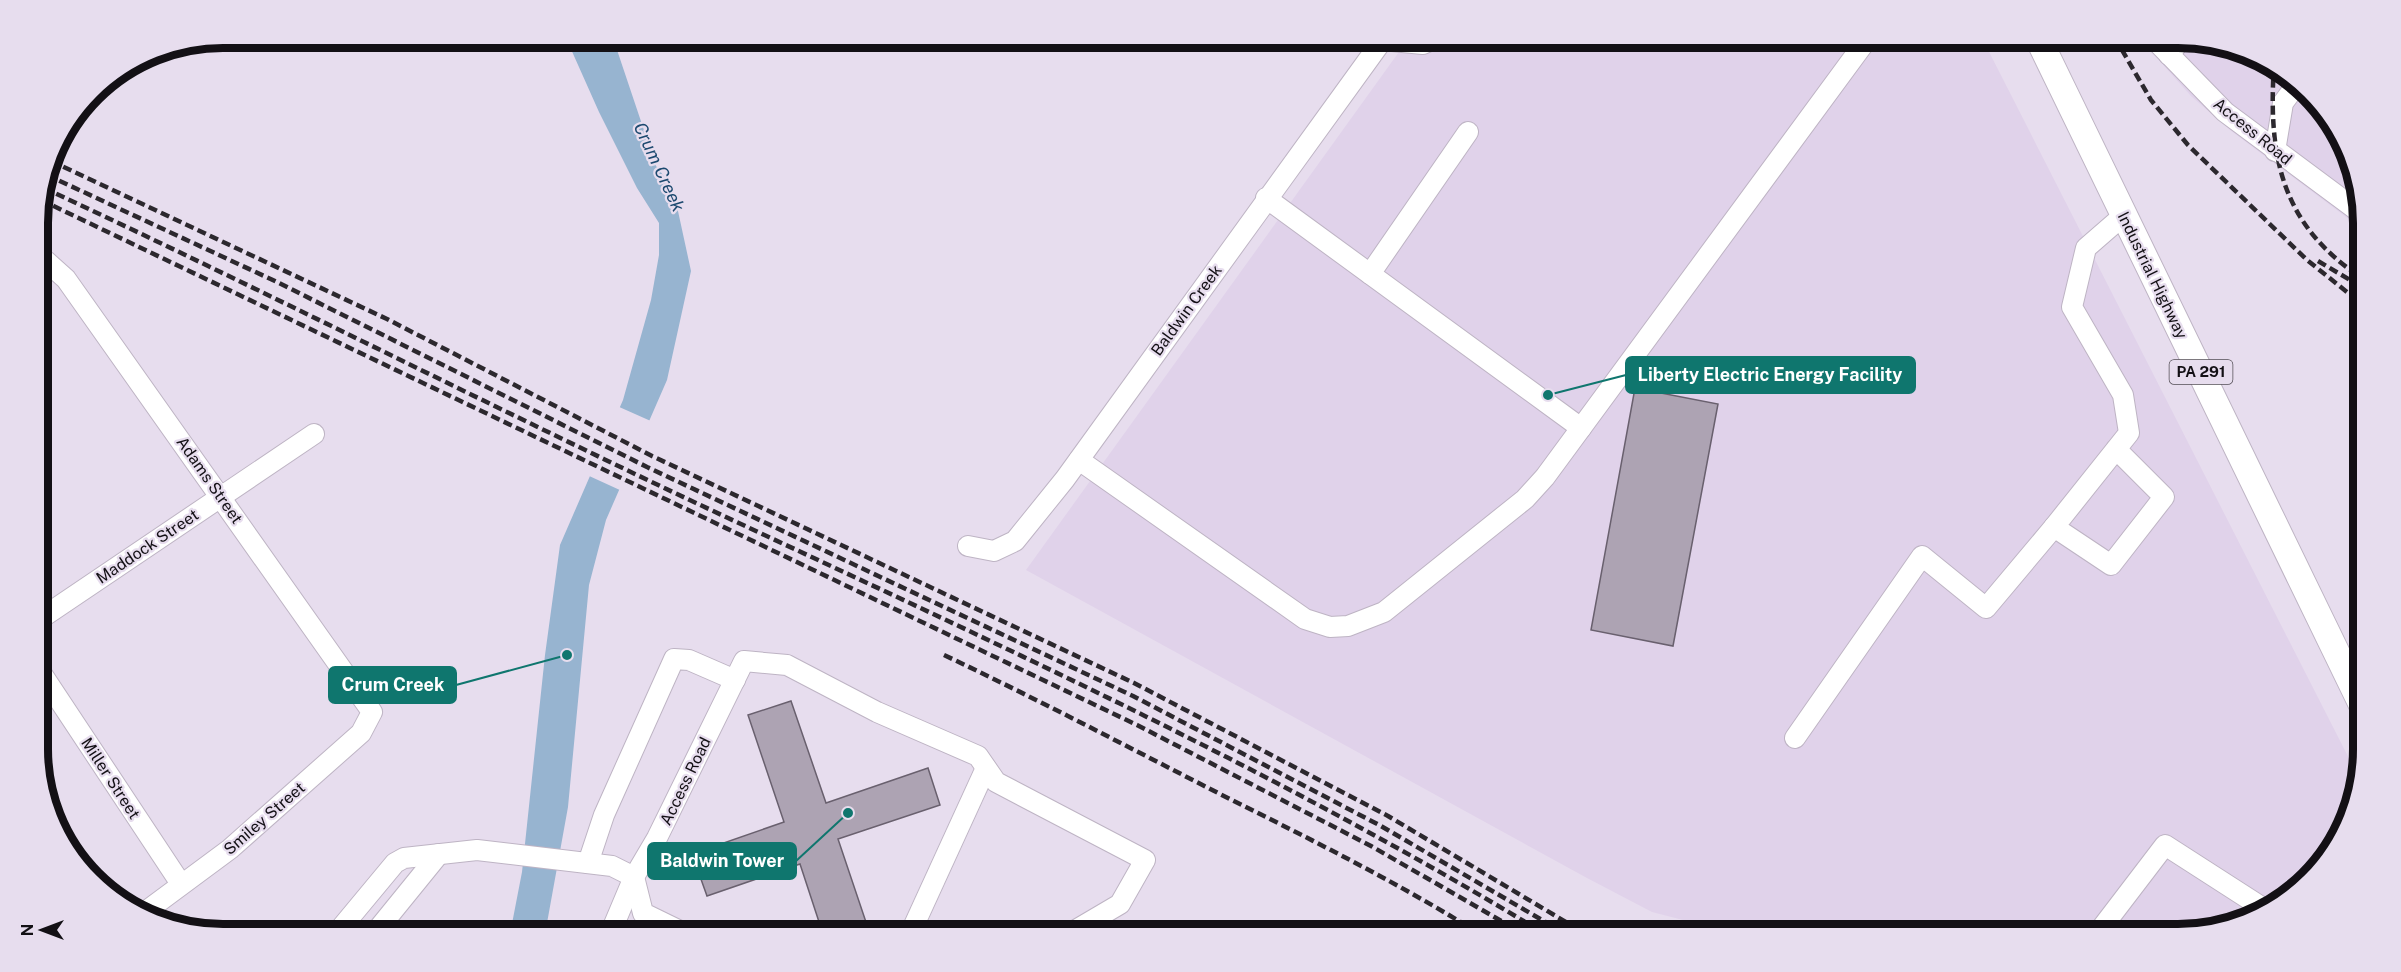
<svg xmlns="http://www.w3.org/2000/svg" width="2401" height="972" font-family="'Public Sans',sans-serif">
  <rect width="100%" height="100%" fill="#e7ddee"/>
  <!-- built -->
  <g fill="#e0d2ea">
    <path d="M1409,38h573l377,740 -5,31 -29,53 -34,34 -53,29 -48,9h-462l-10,-5 -66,-17 -65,-34 -561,-308z"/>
    <path d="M2139,38h39l60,9 43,22 44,41 37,89v30l-132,-99 -39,-34z"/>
  </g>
  <!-- water -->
  <path fill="#97b4d0" d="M566,38h47l43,128 17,22 18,83 -24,109 -61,140 -17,65 -21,222 -23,127h-35l12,-62 23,-217 15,-110 63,-145 28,-100 8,-45v-32l-22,-35 -38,-76z"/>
  <!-- pier -->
  <path fill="#e7ddee" d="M617,406l36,16 -31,69 -35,-16z"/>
  <!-- building -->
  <g fill="#ada3b3" stroke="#69606e" stroke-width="1.5">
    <path d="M1635,388l83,16 -45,242 -82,-16z"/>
    <path d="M791,701l35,102 102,-35 12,37 -102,34 32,95h-47l-23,-70 -93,32 -15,-42 92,-32 -36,-107z"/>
  </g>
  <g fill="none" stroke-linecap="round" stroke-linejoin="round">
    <defs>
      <g id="minor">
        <path d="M2153,38l72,74 137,102"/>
        <path d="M1382,40l41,4 13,-6"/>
        <path d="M2169,55l13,-17"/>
        <path d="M2275,151l8,-48 14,-19"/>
        <path d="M1266,198l315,230"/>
        <path d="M38,258l8,3 20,18 306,433 -11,21 -131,116 -85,63"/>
        <path d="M1370,274l98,-142"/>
        <path d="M2116,449l48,48 -53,68 -57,-38 75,-94 -6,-38 -51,-88 14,-59 38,-33"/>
        <path d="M1079,460l226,159 25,8 18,-1 36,-14 141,-113 20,-22 323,-439"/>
        <path d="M968,546l26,5 21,-10 50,-62 319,-441"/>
        <path d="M40,619l274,-185"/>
        <path d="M40,671l141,213"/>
        <path d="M1795,738l127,-182 64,52 68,-81"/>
        <path d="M588,863l16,-48 70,-156 15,1 46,20"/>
        <path d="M336,934l59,-71 9,-5 73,-8 135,16 22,11 9,36 43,21"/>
        <path d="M374,934l65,-80"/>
        <path d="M486,934l1,-2"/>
        <path d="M610,934l24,-57 23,-39 87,-177 43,4 90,47 101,44 18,26 149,78 -25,44 -51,30"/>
        <path d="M910,934l76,-166"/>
        <path d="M2097,934l68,-89 101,65"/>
      </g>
      <path id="major" d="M2038,38l325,669"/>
    </defs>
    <!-- minor casing -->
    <use href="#minor" stroke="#beb4c4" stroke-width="22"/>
    <!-- major casing -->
    <use href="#major" stroke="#beb4c4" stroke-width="28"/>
    <!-- minor -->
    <use href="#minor" stroke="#fff" stroke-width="20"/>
    <!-- major -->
    <use href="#major" stroke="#fff" stroke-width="26"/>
    <!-- rail -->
    <g stroke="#2c282e" stroke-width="4.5" stroke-dasharray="9 4.5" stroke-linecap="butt">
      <path d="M2115,38l36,62 37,45 119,115 55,44"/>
      <path d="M2274,65c-6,91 7,160 88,213"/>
      <path d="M51,161l336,158 265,137 482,227 254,133 198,118"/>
      <path d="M47,175l230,107 370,185 486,229 248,130 185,108"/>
      <path d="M44,188c219,102 434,212 652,315 288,135 577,265 849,431"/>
      <path d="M41,200l1096,525 234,121 153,88"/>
      <path d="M2318,261l44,26"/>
      <path d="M944,655c93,44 184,92 276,139 88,44 177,88 260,140"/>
    </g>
  </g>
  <g text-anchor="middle" stroke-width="4.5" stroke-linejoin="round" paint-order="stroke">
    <!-- shield labels -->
    <rect fill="#e7ddee" stroke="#534e56" stroke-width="1.5" x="2169.5" y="360" width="63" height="24" rx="4.5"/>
    <g font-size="15" font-weight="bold" fill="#131015">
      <text x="2201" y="377">PA 291</text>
    </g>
    <!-- street labels -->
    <g font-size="16" fill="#131015" stroke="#e7ddee">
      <text transform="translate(2253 131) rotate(39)" y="6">Access Road</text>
      <text transform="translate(2153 275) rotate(64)" y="6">Industrial Highway</text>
      <text transform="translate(1186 310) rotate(-54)" y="6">Baldwin Creek</text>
      <text transform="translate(210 480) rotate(55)" y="6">Adams Street</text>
      <text transform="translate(147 546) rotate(-34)" y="6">Maddock Street</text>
      <text transform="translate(111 778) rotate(57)" y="6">Miller Street</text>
      <text transform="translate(685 781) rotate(-64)" y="6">Access Road</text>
      <text transform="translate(264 818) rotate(-41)" y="6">Smiley Street</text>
    </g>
    <!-- water labels -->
    <g font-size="18" font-style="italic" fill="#1c496f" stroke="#e7ddee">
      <text transform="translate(659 167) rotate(65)" y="6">Crum Creek</text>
    </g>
  </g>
  <!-- crop -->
  <path d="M0 0H2401V972H0ZM223 48H2178A175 175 0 0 1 2353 223V749A175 175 0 0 1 2178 924H223A175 175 0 0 1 48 749V223A175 175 0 0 1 223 48Z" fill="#e7ddee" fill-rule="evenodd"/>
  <path fill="none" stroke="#131015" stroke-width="8" d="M223 48H2178A175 175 0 0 1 2353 223V749A175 175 0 0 1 2178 924H223A175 175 0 0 1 48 749V223A175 175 0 0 1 223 48Z"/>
  <!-- callouts -->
  <path fill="none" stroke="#0f766e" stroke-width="2" d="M1548 395L1626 375M567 655L456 685M848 813L796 861"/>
  <g fill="#0f766e" stroke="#e7ddee" stroke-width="2">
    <circle cx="1548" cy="395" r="6"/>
    <circle cx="567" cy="655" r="6"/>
    <circle cx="848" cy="813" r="6"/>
  </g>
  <g fill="#0f766e" stroke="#0f766e" stroke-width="2">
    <rect x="1626" y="357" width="289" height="36" rx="6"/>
    <rect x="329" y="667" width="127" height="36" rx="6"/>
    <rect x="648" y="843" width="148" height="36" rx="6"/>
  </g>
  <g font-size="18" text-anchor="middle" font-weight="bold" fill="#fff">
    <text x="1770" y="381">Liberty Electric Energy Facility</text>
    <text x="393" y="691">Crum Creek</text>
    <text x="722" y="867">Baldwin Tower</text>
  </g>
  <!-- north arrow -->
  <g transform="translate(42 930) rotate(270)" stroke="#e7ddee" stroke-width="4.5" paint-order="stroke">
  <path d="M0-4.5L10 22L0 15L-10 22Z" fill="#131015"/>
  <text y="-9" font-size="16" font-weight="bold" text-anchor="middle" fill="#131015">N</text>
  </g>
</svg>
